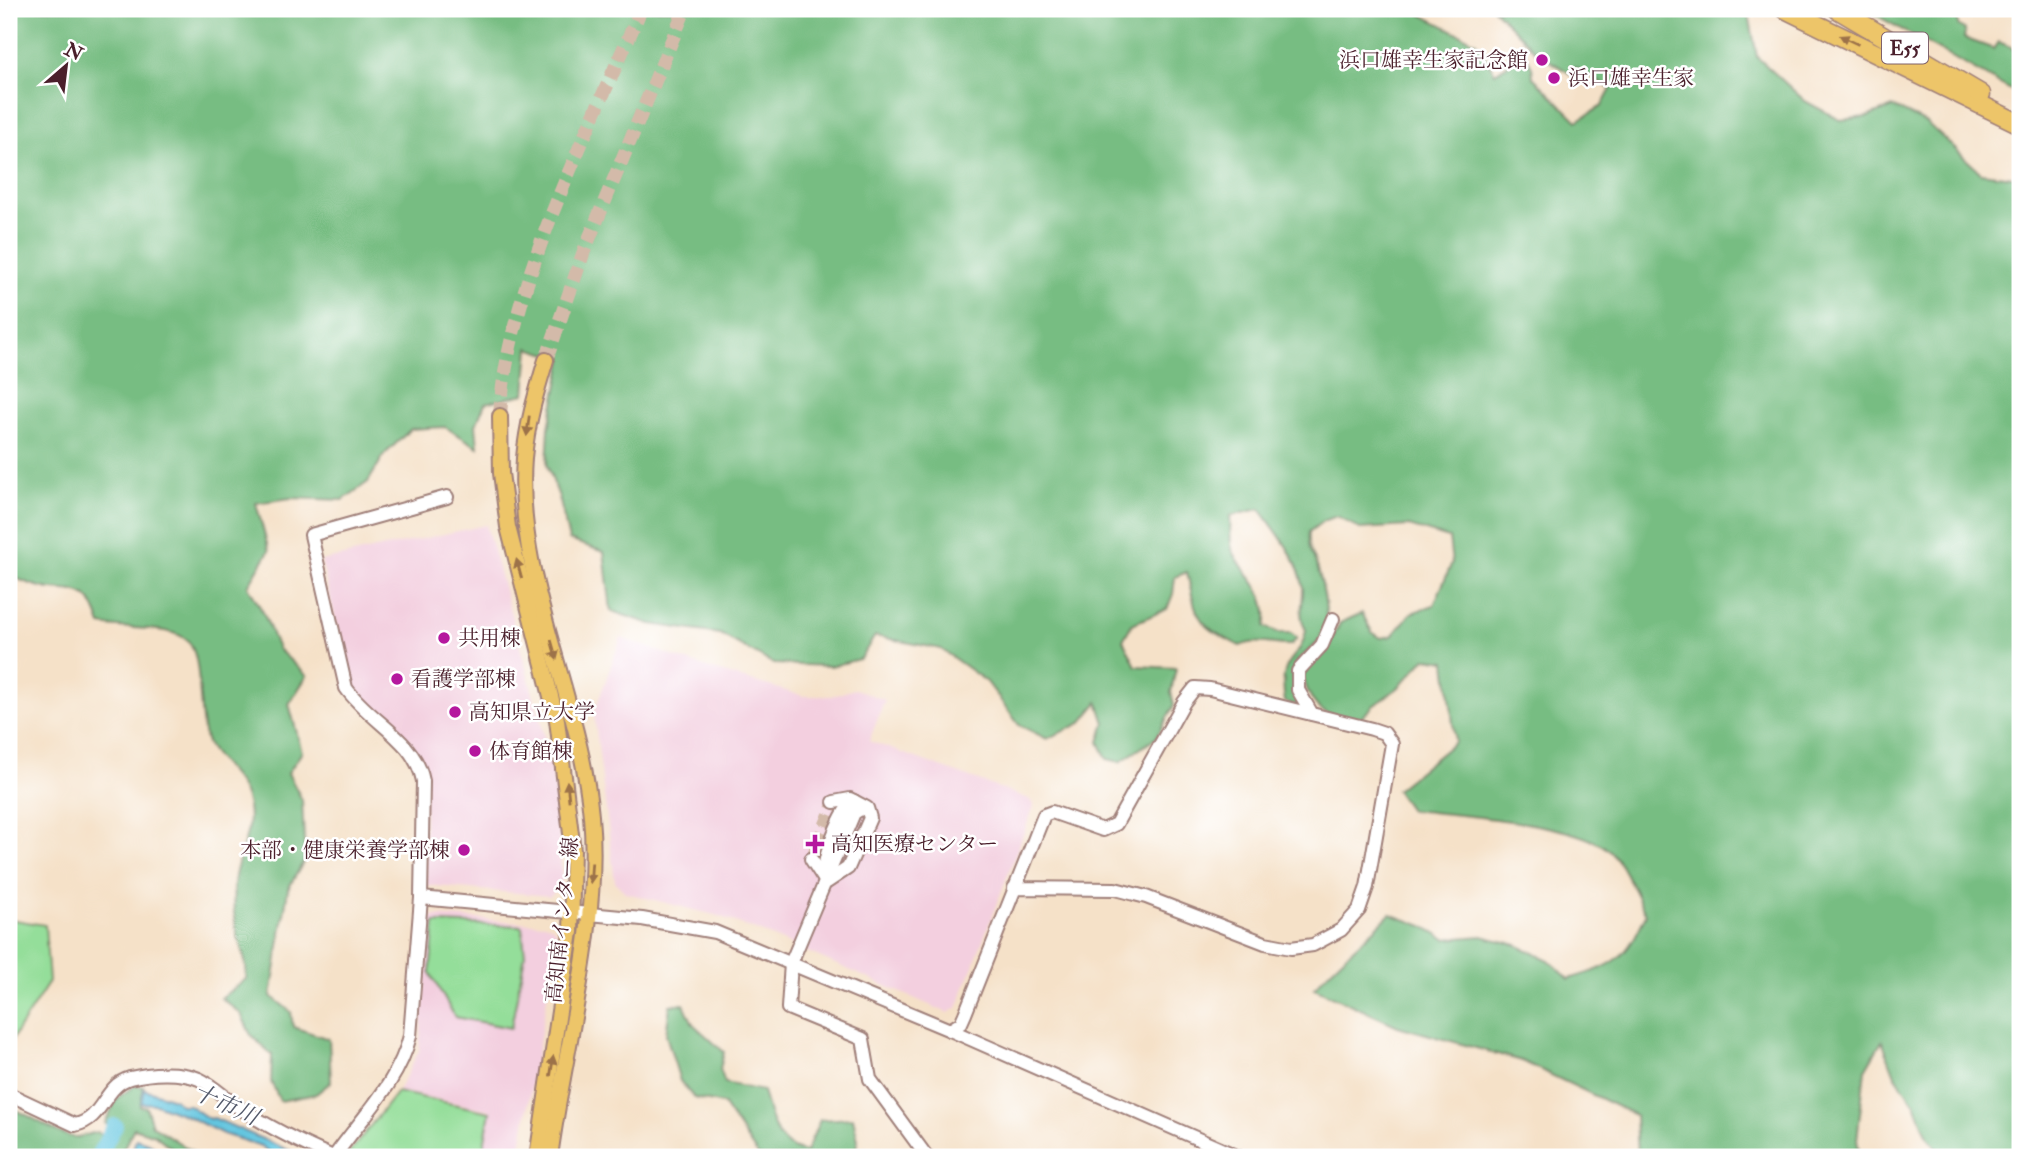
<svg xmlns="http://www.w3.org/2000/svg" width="2029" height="1166" font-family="'IM FELL Double Pica','Noto Serif JP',serif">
  <rect width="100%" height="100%" fill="#fff"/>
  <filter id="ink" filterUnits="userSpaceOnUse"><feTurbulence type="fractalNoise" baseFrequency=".0143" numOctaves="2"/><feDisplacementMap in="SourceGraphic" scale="14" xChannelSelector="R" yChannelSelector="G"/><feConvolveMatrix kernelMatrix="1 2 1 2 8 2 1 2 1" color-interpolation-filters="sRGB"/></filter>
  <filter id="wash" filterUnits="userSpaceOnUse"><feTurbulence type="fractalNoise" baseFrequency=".00686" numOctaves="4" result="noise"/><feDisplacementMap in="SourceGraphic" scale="28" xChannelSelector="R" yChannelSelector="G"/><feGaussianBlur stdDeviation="1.57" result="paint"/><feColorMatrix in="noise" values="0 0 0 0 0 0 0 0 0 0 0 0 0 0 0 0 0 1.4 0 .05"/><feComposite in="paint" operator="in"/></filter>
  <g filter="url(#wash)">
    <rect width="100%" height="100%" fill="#f5e1c8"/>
    <!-- built -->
    <g fill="#f3cfdf">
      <path d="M486,525l55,197 16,74 5,89 -12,11 -124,-11 -2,-119 -13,-22 -34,-27 -24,-26 -32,-130z"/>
      <path d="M621,638l92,32 91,26h27l24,-7 30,11 -16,41 160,58 5,7 -77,202 -9,5 -177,-77 -52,-20 -93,-23 -11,-11 -21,-169z"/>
      <path d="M435,916l111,8 7,3 5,8 -39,222h-35l6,-47 -92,-19 21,-40 12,-132z"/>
    </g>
    <!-- green -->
    <g fill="#94de9a" stroke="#6f7e62" stroke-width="2">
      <path d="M9,919l36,6 4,57 -40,62z"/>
      <path d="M435,923l87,3 3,29 -14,73 -56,-11 -25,-44z"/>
      <path d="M397,1092l93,20 -8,45h-136z"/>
    </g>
    <!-- forest -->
    <g fill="#77bd82" stroke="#606e56" stroke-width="2">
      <path d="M9,9h1411v5l56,28 19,31 30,-20 7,14 1,10 44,44 25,-15 9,-17 -36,-22 -4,7 -35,-22 -42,-43h254l9,48 48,44 35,19 27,-3 26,-10 34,16 54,50 39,5v979h-76l-15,-18 -14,-35 -20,-29 -13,-34 -17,29 -8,70 3,17h-220l-3,-2 -2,-40 -113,-54 -124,-35 -84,-38c23,-28 51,-48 76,-74l33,12 23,13 36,-3 35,9 32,15 20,19c47,-14 57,-19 77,-65 -10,-18 -20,-45 -34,-61 -29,-31 -157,-38 -202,-43l-14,-20 59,-48 -9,-81 -20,-3 -28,30 -25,18 -16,16c-34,-8 -44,-10 -54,-45l6,-15 17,-12 14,-27 22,-10 10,19 9,6 11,-2 19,-23 23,-8 18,-42 -3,-25 -40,-12 -49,3 -23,-13 -14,5 -14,11c-2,18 6,24 10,41 4,13 8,35 7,48 -2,41 -52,23 -25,85l-16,-4c-8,-50 16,-38 21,-72 -9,-15 -2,-27 -3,-43 -3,-27 -28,-57 -43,-78l-30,7c1,9 -1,24 2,33 12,28 41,44 33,78l14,6h12l6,5 -6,7c-18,1 -34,-7 -51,1 -44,-22 -43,-27 -53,-74l-12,5 -2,17 -6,15 -35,15 -9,16 13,26 40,2 -5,24 3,13 -18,33 -36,24 -13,-3 -8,-17 6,-19 -7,-21 -17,21 -34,16 -28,-14 -32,-43 -46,-33 -66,-13 -15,23 -28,7 -58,-2 -54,-30 -69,-10 -40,-13 -7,-59 -35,-12 -10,-43 -12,-32 2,-37 14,-69 -34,-11 -4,46 -40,9 -9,22 2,22 -33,-20 -34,2 -27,26 -16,27 -25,18 -52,-2 -35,5 13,48 -21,35 16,28 14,35 29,27 -18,28 13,48 -14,21 14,27 3,59 -17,30 -17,107 20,16 2,15 36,12 2,43 -15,12 -36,7 -9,-19 1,-27 -21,-20 -10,-21 -20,-16 25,-19c2,-16 -5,-31 -9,-46 -3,-14 -4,-34 -3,-48 1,-27 19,-50 14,-78 -4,-28 -28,-40 -40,-62 -12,-25 -4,-88 -20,-104 -16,-16 -64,-11 -87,-16 -12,-35 -16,-33 -49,-36 -14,-1 -30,-8 -43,-14z"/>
      <path d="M1865,9h92l1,16 7,5 -1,8 30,11 5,-7 12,5 9,11v37z"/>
      <path d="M684,1004l9,20 31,28 -4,17 5,14 38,8c7,25 12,57 43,61l14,-32 33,-2 5,22 -4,17h-95l-36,-53 -29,-6 -14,-17 -14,-46 4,-30z"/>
      <path d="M136,1085l8,2 -4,19 6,1 6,18 49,32h-18l-28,-22 -21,-7 -15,29h-110v-50c19,6 52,31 67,30 6,0 15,-4 22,-5l7,8 -6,10 2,4 15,-25 -11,-6 12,-25z"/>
    </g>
    <!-- water -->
    <g fill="#63c6e0" stroke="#567286" stroke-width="2">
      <path d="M144,1089l30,10 7,6h8l20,14 5,-1 90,39h-28l-15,-11 -38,-12 -36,-18 -31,-12 -15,-1z"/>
      <path d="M136,1139l15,5 12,13h-28l2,-5 -4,-2z"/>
    </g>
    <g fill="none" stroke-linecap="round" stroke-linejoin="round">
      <!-- river -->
      <path stroke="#63c6e0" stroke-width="16" d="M99,1154l16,-28"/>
    </g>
  </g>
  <g filter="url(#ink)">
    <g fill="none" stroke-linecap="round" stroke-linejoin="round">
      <!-- minor-tunnel -->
      <path stroke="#d3baa9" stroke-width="12" stroke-dasharray="12 6" stroke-linecap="butt" d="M811,859l23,-57"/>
      <!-- major-tunnel -->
      <g stroke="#d3baa9" stroke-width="14" stroke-dasharray="14 7" stroke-linecap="butt">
        <path d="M546,360l38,-109 101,-242"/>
        <path d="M500,416c8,-132 89,-285 141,-407"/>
      </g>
      <defs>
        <g id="minor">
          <path d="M1312,714l-14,-24v-19l24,-26 11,-26"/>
          <path d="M864,807l-10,6 -63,150 -3,45 75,31 7,40 57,78"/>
          <path d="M811,859l13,20"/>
          <path d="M825,875c-3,-16 16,-66 29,-74"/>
          <path d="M827,882l21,-14 22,-50 -3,-10 -17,-9 -16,3"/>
          <path d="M421,898l221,21 73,13 235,98 11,-7 4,-9 79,-199 8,-3 51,18 13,-6 68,-122 11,-14 15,1 162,40 12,4 8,11 -25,143 -8,23 -18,20 -28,15 -22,3 -26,-5 -119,-46 -31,-8 -101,-1"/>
          <path d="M950,1030l289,127"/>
          <path d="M9,1094l66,31c29,-6 28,-39 55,-47 20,-5 49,-7 69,1 15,7 29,22 44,31 27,18 60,34 90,47"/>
          <path d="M334,1157c27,-39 64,-73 76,-121l11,-138 2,-117c-8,-42 -53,-59 -77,-93l-35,-153 136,-38"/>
        </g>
        <g id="major">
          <path d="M546,360c-10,33 -19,64 -22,98 -9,124 56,237 67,358 10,105 -27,235 -41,341"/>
          <path d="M500,416l1,57 7,54 49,193 16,130 -2,82 -34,225"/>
        </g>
        <g id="highway">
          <path d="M1785,9l235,115"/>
          <path d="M1837,9l144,85"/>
        </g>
      </defs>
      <!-- minor casing -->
      <use href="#minor" stroke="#a0807a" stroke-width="16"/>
      <!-- major casing -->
      <use href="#major" stroke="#a0807a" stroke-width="18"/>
      <!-- highway casing -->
      <use href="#highway" stroke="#a0807a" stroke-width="21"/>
      <!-- minor -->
      <use href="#minor" stroke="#fff" stroke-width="12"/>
      <!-- major -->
      <use href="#major" stroke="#edc569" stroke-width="14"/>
      <!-- highway -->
      <use href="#highway" stroke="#edc569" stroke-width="18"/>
    </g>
    <!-- one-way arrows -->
    <defs><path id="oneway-solid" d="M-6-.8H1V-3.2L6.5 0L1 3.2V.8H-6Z" transform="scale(1.75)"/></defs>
    <g fill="#9c724a">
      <use href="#oneway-solid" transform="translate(1849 40) rotate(-154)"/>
      <use href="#oneway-solid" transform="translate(528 426) rotate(97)"/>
      <use href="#oneway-solid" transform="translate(519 569) rotate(-105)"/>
      <use href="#oneway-solid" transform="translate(554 650) rotate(74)"/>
      <use href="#oneway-solid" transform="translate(568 791) rotate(-96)"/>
      <use href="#oneway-solid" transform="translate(591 873) rotate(94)"/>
      <use href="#oneway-solid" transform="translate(552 1066) rotate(-81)"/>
    </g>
  </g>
  <!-- markers -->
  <g fill="#b5179e" stroke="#fff" stroke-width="2.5">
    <circle cx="1542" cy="60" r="7"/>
    <circle cx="1554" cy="78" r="7"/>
    <circle cx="444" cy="638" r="7"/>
    <circle cx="397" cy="679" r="7"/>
    <circle cx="455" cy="712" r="7"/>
    <circle cx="475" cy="751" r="7"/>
    <path d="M811.5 833.5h7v7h7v7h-7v7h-7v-7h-7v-7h7z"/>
    <circle cx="464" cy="850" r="7"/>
  </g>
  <g text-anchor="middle" stroke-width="5" stroke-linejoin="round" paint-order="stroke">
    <!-- shield labels -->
    <rect fill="#fff" stroke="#80626b" stroke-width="2" x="1882" y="32.5" width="46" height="31" rx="5"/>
    <g font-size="19" font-weight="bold" fill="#4a1f2b">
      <text x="1905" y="55">E55</text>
    </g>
    <!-- poi labels -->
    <g font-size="21" fill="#4a1f2b" stroke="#fff" text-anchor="start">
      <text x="1528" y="67" text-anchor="end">浜口雄幸生家記念館</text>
      <text x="1568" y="85">浜口雄幸生家</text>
      <text x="458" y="645">共用棟</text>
      <text x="411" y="686">看護学部棟</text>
      <text x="469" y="719">高知県立大学</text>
      <text x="489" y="758">体育館棟</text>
      <text x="831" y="851">高知医療センター</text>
      <text x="450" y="857" text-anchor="end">本部・健康栄養学部棟</text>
    </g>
    <!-- street labels -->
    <g font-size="21" fill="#4a1f2b" stroke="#fff">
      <text transform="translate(562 920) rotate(-84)" y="7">高知南インター線</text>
    </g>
    <!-- water labels -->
    <g font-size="23" font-style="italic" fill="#53596a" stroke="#fff">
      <text transform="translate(226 1104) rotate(24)" y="8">十市川</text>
    </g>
  </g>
  <!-- margin -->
  <rect width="2029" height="1166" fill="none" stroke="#fff" stroke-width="35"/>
  <!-- north arrow -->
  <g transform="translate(66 66) rotate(28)" stroke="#ffffff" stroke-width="5" paint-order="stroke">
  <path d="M0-5L12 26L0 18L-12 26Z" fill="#4a1f2b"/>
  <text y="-10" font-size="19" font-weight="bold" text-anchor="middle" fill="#4a1f2b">N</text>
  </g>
</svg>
